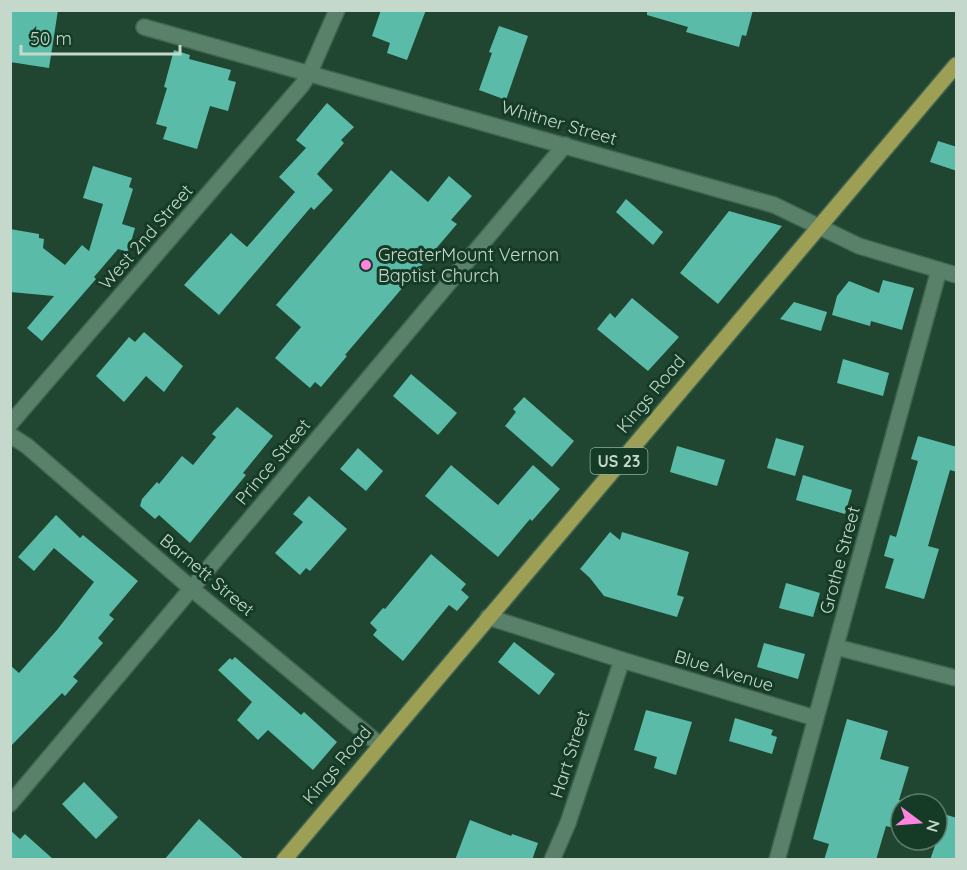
<svg xmlns="http://www.w3.org/2000/svg" width="967" height="870" font-family="Quicksand,sans-serif">
  <rect width="100%" height="100%" fill="#204631"/>
  <!-- building -->
  <g fill="#5abca8">
    <path d="M10,10h48l-9,58 -39,-6z"/>
    <path d="M381,10h45l-19,50 -20,-7 3,-10 -18,-7z"/>
    <path d="M647,10h106l-7,26 -4,-1 -3,12 -53,-15 2,-5 -41,-12z"/>
    <path d="M499,26l29,10 -22,64 -27,-10 13,-37 -3,-1z"/>
    <path d="M174,50l16,5 -1,4 42,11 -3,10 8,2 -8,29 -18,-5 -13,43 -34,-10 4,-12 -11,-3 11,-36 -3,-1z"/>
    <path d="M327,103l27,24 -13,13 3,3 -27,31 16,16 -19,20 -3,-3 -92,108 -35,-30 47,-52 16,14 48,-55 -16,-15 27,-29 -10,-8z"/>
    <path d="M938,141l19,6v24l-27,-9z"/>
    <path d="M93,166l39,12 -3,9 4,2 -11,35 13,4 -7,24 -10,-3 -24,28 2,2 -54,62 -15,-13 27,-32 -44,-4v-63l29,5v4l5,1 -1,9 22,17 17,-20 7,6 14,-47 -20,-6z"/>
    <path d="M391,170l37,32 21,-26 23,20 -21,24 6,4 -112,131 2,1 -26,31 -6,-5 -5,6 -35,-30 26,-31 -25,-22z"/>
    <path d="M626,199l37,33 -10,13 -37,-33z"/>
    <path d="M729,211l53,15 -64,78 -38,-31z"/>
    <path d="M883,280l31,8 -12,42 -31,-9 -1,5 -38,-11 5,-19 12,-15 30,12z"/>
    <path d="M632,298l47,39 -31,34 -51,-42 13,-16 5,5z"/>
    <path d="M794,302l33,10 -6,19 -41,-12z"/>
    <path d="M144,332l39,34 -19,26 -18,-16 -22,26 -28,-26 33,-39 6,5z"/>
    <path d="M843,359l46,14 -6,23 -46,-13z"/>
    <path d="M411,374l46,39 -19,22 -45,-39z"/>
    <path d="M524,397l50,44 -22,26 -47,-41 11,-14 -3,-3z"/>
    <path d="M237,407l36,29 -30,37 3,2 -56,68 -31,-28 -4,4 -15,-13 2,-7 15,-17 2,2 23,-28 11,9 23,-28 -4,-3z"/>
    <path d="M918,436l39,11v25l-7,-2 -22,76 11,3 -15,50 -39,-11 9,-29 -10,-3 6,-21 6,2 22,-76 -7,-2z"/>
    <path d="M776,438l28,8 -9,30 -28,-8z"/>
    <path d="M677,446l48,14 -8,26 -47,-14z"/>
    <path d="M358,448l25,23 -17,20 -26,-22z"/>
    <path d="M451,465l47,40 35,-40 27,24 -28,32 -2,-2 -32,38 -73,-61z"/>
    <path d="M803,475l49,15 -7,24 -49,-14z"/>
    <path d="M309,496l38,33 -37,42 -4,-3 -6,7 -25,-22 28,-31 -10,-8z"/>
    <path d="M56,515l24,23 3,-3 55,46 -29,34 5,4 -16,19 5,5 -30,34 5,4 -13,15 -3,-3 -52,54v-82l9,8 38,-43 37,-48 -40,-34 -20,23 -16,-14z"/>
    <path d="M610,532l10,8 2,-8 67,20 -12,43 7,2 -7,20 -73,-21 -14,-18 -10,-9z"/>
    <path d="M431,554l35,30 -5,6 8,7 -12,14 -8,-6 -46,56 -30,-26 4,-5 -7,-7 13,-15 2,1z"/>
    <path d="M786,583l34,10 -7,24 -34,-9z"/>
    <path d="M514,642l41,32 -16,21 -41,-33z"/>
    <path d="M764,643l41,11 -7,25 -41,-12z"/>
    <path d="M235,657l66,58 3,-3 33,30 -24,28 -45,-40 -10,10 -21,-20 15,-18 -34,-32 12,-12 2,2z"/>
    <path d="M646,710l46,12 -16,53 -22,-7 3,-11 -23,-7z"/>
    <path d="M735,718l38,12 -2,5 6,2 -5,17 -43,-13z"/>
    <path d="M847,719l41,12 -8,28 29,8 -10,33h2l-7,28 -8,-2 -10,34h-52l5,-16 -16,-5z"/>
    <path d="M84,782l34,35 -22,22 -34,-35z"/>
    <path d="M937,812l20,6v42h-27l7,-20z"/>
    <path d="M199,819l46,41h-81z"/>
    <path d="M470,820l41,16 1,-2 26,9 -6,17h-77z"/>
    <path d="M10,830l10,9 5,-5 29,26h-44z"/>
  </g>
  <g fill="none" stroke-linecap="round" stroke-linejoin="round">
    <defs>
      <g id="minor">
        <path d="M144,27l630,178 85,41 97,29"/>
        <path d="M10,424l292,-339 7,-11 28,-64"/>
        <path d="M10,435l17,11 165,143 188,156"/>
        <path d="M488,617l134,43 193,58"/>
        <path d="M836,647l120,31"/>
        <path d="M10,804l555,-659"/>
        <path d="M552,860l16,-37 54,-163"/>
        <path d="M777,860l162,-590"/>
      </g>
      <path id="major" d="M284,860l672,-795"/>
    </defs>
    <!-- minor casing -->
    <use href="#minor" stroke="#416352" stroke-width="18"/>
    <!-- major casing -->
    <use href="#major" stroke="#416352" stroke-width="18"/>
    <!-- minor -->
    <use href="#minor" stroke="#598069" stroke-width="15"/>
    <!-- major -->
    <use href="#major" stroke="#9c9f54" stroke-width="15"/>
  </g>
  <!-- markers -->
  <circle fill="#fe85df" stroke="#153b27" stroke-width="2" cx="366" cy="265" r="6"/>
  <g text-anchor="middle" stroke-width="6" stroke-linejoin="round" paint-order="stroke">
    <!-- shield labels -->
    <rect fill="#153b27" stroke="#90aa9a" stroke-width="1.5" x="590.5" y="448" width="57" height="26" rx="4.5"/>
    <g font-size="16" font-weight="bold" fill="#c4d9cc">
      <text x="619" y="467">US 23</text>
    </g>
    <!-- street labels -->
    <g font-size="18" fill="#c4d9cc" stroke="#153b27">
      <text transform="translate(559 123) rotate(16)" y="6">Whitner Street</text>
      <text transform="translate(146 237) rotate(-49)" y="6">West 2nd Street</text>
      <text transform="translate(651 394) rotate(-50)" y="6">Kings Road</text>
      <text transform="translate(273 462) rotate(-50)" y="6">Prince Street</text>
      <text transform="translate(840 560) rotate(-75)" y="6">Grothe Street</text>
      <text transform="translate(207 575) rotate(40)" y="6">Barnett Street</text>
      <text transform="translate(724 671) rotate(17)" y="6">Blue Avenue</text>
      <text transform="translate(570 754) rotate(-72)" y="6">Hart Street</text>
      <text transform="translate(337 765) rotate(-50)" y="6">Kings Road</text>
    </g>
    <!-- poi labels -->
    <g font-size="18" fill="#c4d9cc" stroke="#153b27" text-anchor="start">
      <text x="378" y="261">GreaterMount Vernon<tspan x="378" dy="21">Baptist Church</tspan></text>
    </g>
  </g>
  <!-- border -->
  <rect width="967" height="870" fill="none" stroke="#c4d9cc" stroke-width="24"/>
  <!-- north arrow -->
  <g transform="translate(919 822) rotate(106)"><circle r="28" fill="#153b27" stroke="#5b7a69" stroke-width="1.5"/>
  <path d="M0-4.5L10 22L0 15L-10 22Z" fill="#fe85df"/>
  <text y="-9" font-size="16" font-weight="bold" text-anchor="middle" fill="#c4d9cc">N</text>
  </g>
  <!-- scale -->
  <path d="M21 45v9h159v-9" fill="none" stroke="#c4d9cc" stroke-width="3"/>
  <text x="30" y="45" font-size="18" fill="#c4d9cc" stroke="#153b27" stroke-width="4.5" paint-order="stroke">50 m</text>
</svg>
